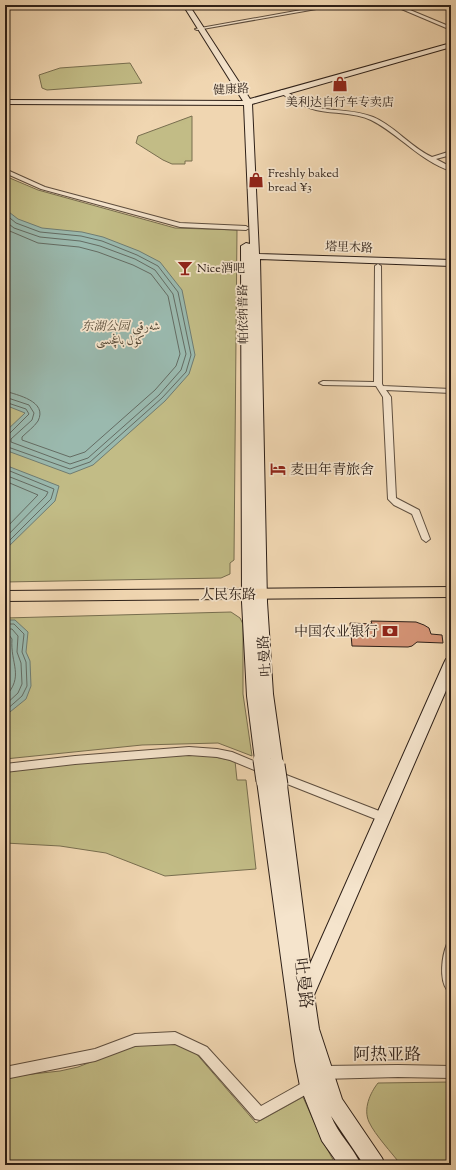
<svg xmlns="http://www.w3.org/2000/svg" width="456" height="1170" font-family="'Sorts Mill Goudy',Amiri,'Noto Serif SC',serif">
  <rect width="100%" height="100%" fill="#f0d6b1"/>
  <filter id="stains"><feTurbulence type="fractalNoise" baseFrequency=".005" numOctaves="4"/><feColorMatrix values="0 0 0 0 .2 0 0 0 0 .09 0 0 0 0 .02 0 0 0 .5 -.17"/></filter>
  <radialGradient id="worn" r=".72"><stop offset=".6" stop-color="#630" stop-opacity="0"/><stop offset="1" stop-color="#630" stop-opacity=".3"/></radialGradient>
  <!-- green -->
  <g fill="#c2bc86" stroke="#786e4f">
    <path d="M130,63l12,20 -95,7 -5,-2 -3,-13 21,-7z"/>
    <path d="M192,116v45h-7v3h-13l-9,-4 -27,-17 2,-7z"/>
    <path d="M5,176l33,14 137,38 62,2 -3,330 -4,3v11l-9,4 -216,4z"/>
    <path d="M231,612l9,6 3,6v70l9,62 -34,-13 -76,2 -137,14v-141z"/>
    <path d="M191,755l19,1 25,5 2,19h9l10,89 -91,7 -59,-23 -46,-7 -55,-3v-71l99,-12z"/>
    <path d="M164,1042l18,2 12,7 62,72 47,-26 19,43 14,25h-331v-88l55,-6 18,-4 51,-20z"/>
    <path d="M451,1082v83h-50c-9,-12 -26,-30 -32,-43 -6,-13 1,-29 9,-39z"/>
  </g>
  <!-- water -->
  <g fill="#9ab9ae" stroke="#6f7c72">
    <path d="M5,209l13,10 24,9 40,4 21,5 36,14 21,11 22,28 13,65 -6,19 -24,27 -72,64 -23,9 -65,-24v-18l20,-19 -20,-8z"/>
    <path d="M5,465l54,21 -4,15 -50,49z"/>
    <path d="M5,620h10l13,12 -2,20 4,9 1,25 -5,13 -21,17z"/>
  </g>
  <g fill="none" stroke-linecap="round" stroke-linejoin="round">
    <!-- shore -->
    <g stroke="#646c63" stroke-width="1">
      <path d="M5,214l11,9 24,9 41,4 21,5 35,14 21,11 20,26 13,63 -5,17 -24,26 -72,64 -20,7 -65,-23"/>
      <path d="M5,221l9,7 26,9 40,4 20,5 35,13 20,11 18,24 13,60 -5,16 -22,25 -71,63 -18,6 -59,-22v-3l21,-19 2,-7 -5,-8 -24,-8"/>
      <path d="M5,229l33,14 41,4 19,5 35,13 18,9 17,22 12,58 -4,12 -21,24 -70,62 -15,5 -48,-17v-3c5,-5 12,-10 16,-16 10,-20 -21,-26 -33,-30"/>
      <path d="M5,402l21,7 3,5 -20,20 -4,1"/>
      <path d="M5,469l49,20 -3,10 -46,46"/>
      <path d="M5,475l43,17 -2,4 -41,42"/>
      <path d="M5,481l33,14 -33,34"/>
      <path d="M5,624h9l10,10 -2,18 4,10 1,24 -5,10 -17,15"/>
      <path d="M5,629h7l6,7 -1,16 4,11 1,21 -4,9 -13,12"/>
      <path d="M5,635h4l3,4c-2,25 13,37 -7,58"/>
    </g>
  </g>
  <!-- building -->
  <path fill="#d49375" stroke="#2e2018" d="M371,621l45,1 8,3 5,3 2,6 11,1 1,8 -26,-1 -5,4 -4,1 -56,-1 -2,-23 22,1z"/>
  <g fill="none" stroke-linecap="round" stroke-linejoin="round">
    <defs>
      <g id="street">
        <path d="M329,5h10l-142,25 -2,-1z"/>
        <path d="M392,5h6l53,22v3z"/>
        <path d="M282,90c13,5 22,15 36,18 18,3 38,2 55,9 22,9 37,30 59,40l19,-6v4l-15,4 15,8v4c-31,-10 -52,-37 -80,-51 -17,-8 -38,-6 -55,-10 -13,-3 -24,-10 -36,-17l-1,-1z"/>
        <path d="M5,169l40,18 135,36 66,3 3,2 -3,2 -66,-3 -139,-38 -36,-16z"/>
        <path d="M378,264l3,2 1,118 1,2 68,3v4l-65,-3 5,7 5,101 23,12 11,29 -4,3 -4,-3 -10,-25 -18,-9 -6,-6 -5,-102 -7,-11 -53,-1 -4,-2 4,-2 51,1 1,-116z"/>
        <path d="M189,747l28,2 15,3 36,15 1,3 -1,3 -4,1 -34,-14 -13,-3 -28,-2 -114,9 -70,8v-8l70,-8z"/>
        <path d="M276,771l111,43 1,3 -1,3 -4,2 -111,-44 -1,-3 1,-3z"/>
        <path d="M451,943v49l-4,-2c-8,-11 -5,-34 0,-46z"/>
        <path d="M175,1032l32,15 54,59 50,-28 5,1 1,5 -1,5 -56,31 -5,-1 -56,-64 -24,-11 -40,2 -40,15 -90,18v-12l90,-18 40,-15z"/>
        <path d="M398,1065l53,1v12l-53,-1 -77,2 -4,-2 -2,-4 2,-4 6,-3z"/>
      </g>
      <g id="secondary">
        <path d="M183,5h6l61,94 201,-56v4l-199,57 7,150 192,6v6l-191,-7 7,343 6,92 10,71 -2,4 -5,2 -5,-2 -3,-6 -6,3 -5,-2 -2,-4 -8,-64 -5,-94 -1,-356 5,-3 4,1 -6,-139 -239,-1v-4l238,1z"/>
        <path d="M451,658v21l-137,316 5,34 23,70 40,59 3,7h-21l-33,-49c7,18 22,31 30,49h-22l-17,-24 -22,-55 -5,-25 -38,-280 3,-4 5,-2 5,2 3,5 6,-3 5,1 3,5 23,179 134,-301 2,-4z"/>
      </g>
      <path id="primary" d="M451,587v10l-446,4v-10z"/>
    </defs>
    <!-- street casing -->
    <use href="#street" stroke="#5e4e3e" stroke-width="2"/>
    <!-- secondary casing -->
    <use href="#secondary" stroke="#2e2018" stroke-width="2"/>
    <!-- primary casing -->
    <use href="#primary" stroke="#2e2018" stroke-width="2"/>
    <!-- street -->
    <use href="#street" fill="#f5e4cc" fill-rule="evenodd"/>
    <!-- secondary -->
    <use href="#secondary" fill="#f5e4cc" fill-rule="evenodd"/>
    <!-- primary -->
    <use href="#primary" fill="#f0d6b1" fill-rule="evenodd"/>
    <defs>
      <g id="secondary-bridge">
        <path d="M262,760l3,21"/>
        <path d="M276,765l3,20"/>
      </g>
    </defs>
    <!-- secondary-bridge casing -->
    <use href="#secondary-bridge" stroke="#2e2018" stroke-width="19" stroke-linecap="butt"/>
    <!-- secondary-bridge -->
    <use href="#secondary-bridge" stroke="#f5e4cc" stroke-width="17"/>
  </g>
  <!-- icons -->
  <defs>
    <symbol id="shop-bare" viewBox="-9 -9 18 18"><path d="M-5-2.5h2.3a2.7 3.5 0 0 1 5.4 0H5L5.5 6h-11ZM-1.5-2.5h3a1.5 2.3 0 0 0-3 0Z" fill="#8f2418" stroke="#f5e4cc" stroke-width="2.5" paint-order="stroke"/></symbol>
    <symbol id="bar-bare" viewBox="-9 -9 18 18"><path d="M-6-5H6L.8 .8V4.5H3.5V6h-7V4.5H-.8V.8Z" fill="#8f2418" stroke="#f5e4cc" stroke-width="2.5" paint-order="stroke"/></symbol>
    <symbol id="hotel-bare" viewBox="-9 -9 18 18"><path d="M-6-4.5h1.5V1H6V5H4.5V3h-9V5H-6ZM-4 0a1.8 1.8 0 1 1 3.6 0ZM.5 0V-2.5h3Q6-2.5 6 0Z" fill="#8f2418" stroke="#f5e4cc" stroke-width="2.5" paint-order="stroke"/></symbol>
    <symbol id="bank-bare" viewBox="-9 -9 18 18"><path d="M-6-4H6V4H-6ZM0-2.3a2.3 2.3 0 1 0 0 4.6a2.3 2.3 0 1 0 0-4.6Z" fill="#8f2418" stroke="#f5e4cc" stroke-width="2.5" paint-order="stroke"/></symbol>
  </defs>
  <g fill-rule="evenodd">
    <use href="#shop-bare" x="329" y="73" width="22" height="22"/>
    <use href="#shop-bare" x="245" y="169" width="22" height="22"/>
    <use href="#bar-bare" x="174" y="257" width="22" height="22"/>
    <use href="#hotel-bare" x="267" y="458" width="22" height="22"/>
    <use href="#bank-bare" x="379" y="620" width="22" height="22"/>
  </g>
  <g text-anchor="middle" stroke-width="3.5" stroke-linejoin="round" paint-order="stroke">
    <!-- far-street labels -->
    <g font-size="12" fill="#2e2018" stroke="#f5e4cc">
      <text transform="translate(231 89) rotate(-3)" y="4">健康路</text>
      <text transform="translate(349 247) rotate(2)" y="4">塔里木路</text>
      <text transform="translate(243 314) rotate(-91)" y="4">帕依纳普路</text>
    </g>
    <!-- far-poi labels -->
    <g font-size="12" fill="#2e2018" stroke="#f5e4cc" text-anchor="start">
      <text x="340" y="106" text-anchor="middle">美利达自行车专卖店</text>
      <text x="268" y="177">Freshly baked<tspan x="268" dy="14">bread ¥3</tspan></text>
      <text x="197" y="272">Nice酒吧</text>
    </g>
    <!-- far-park labels -->
    <g font-size="12" font-style="italic" fill="#534734" stroke="#f5e4cc">
      <text x="121" y="330">东湖公园 شەرقىي<tspan x="121" dy="14">كۆل باغچىسى</tspan></text>
    </g>
    <!-- poi labels -->
    <g font-size="14" fill="#2e2018" stroke="#f5e4cc" text-anchor="start">
      <text x="290" y="474">麦田年青旅舍</text>
      <text x="378" y="636" text-anchor="end">中国农业银行</text>
    </g>
    <!-- street labels -->
    <g font-size="14" fill="#2e2018" stroke="#f5e4cc">
      <text x="228" y="599">人民东路</text>
      <text transform="translate(264 656) rotate(-94)" y="5">吐曼路</text>
    </g>
    <!-- near-street labels -->
    <g font-size="17" fill="#2e2018" stroke="#f5e4cc">
      <text transform="translate(304 983) rotate(83)" y="6">吐曼路</text>
      <text x="387" y="1060">阿热亚路</text>
    </g>
  </g>
  <!-- margin -->
  <rect width="456" height="1170" fill="none" stroke="#f0d6b1" stroke-width="20"/>
  <rect x="6" y="6" width="444" height="1158" fill="none" stroke="#2e2018" stroke-width="2"/>
  <rect x="10" y="10" width="436" height="1150" fill="none" stroke="#2e2018"/>
  <rect width="100%" height="100%" filter="url(#stains)"/>
  <rect width="100%" height="100%" fill="url(#worn)"/>
</svg>
